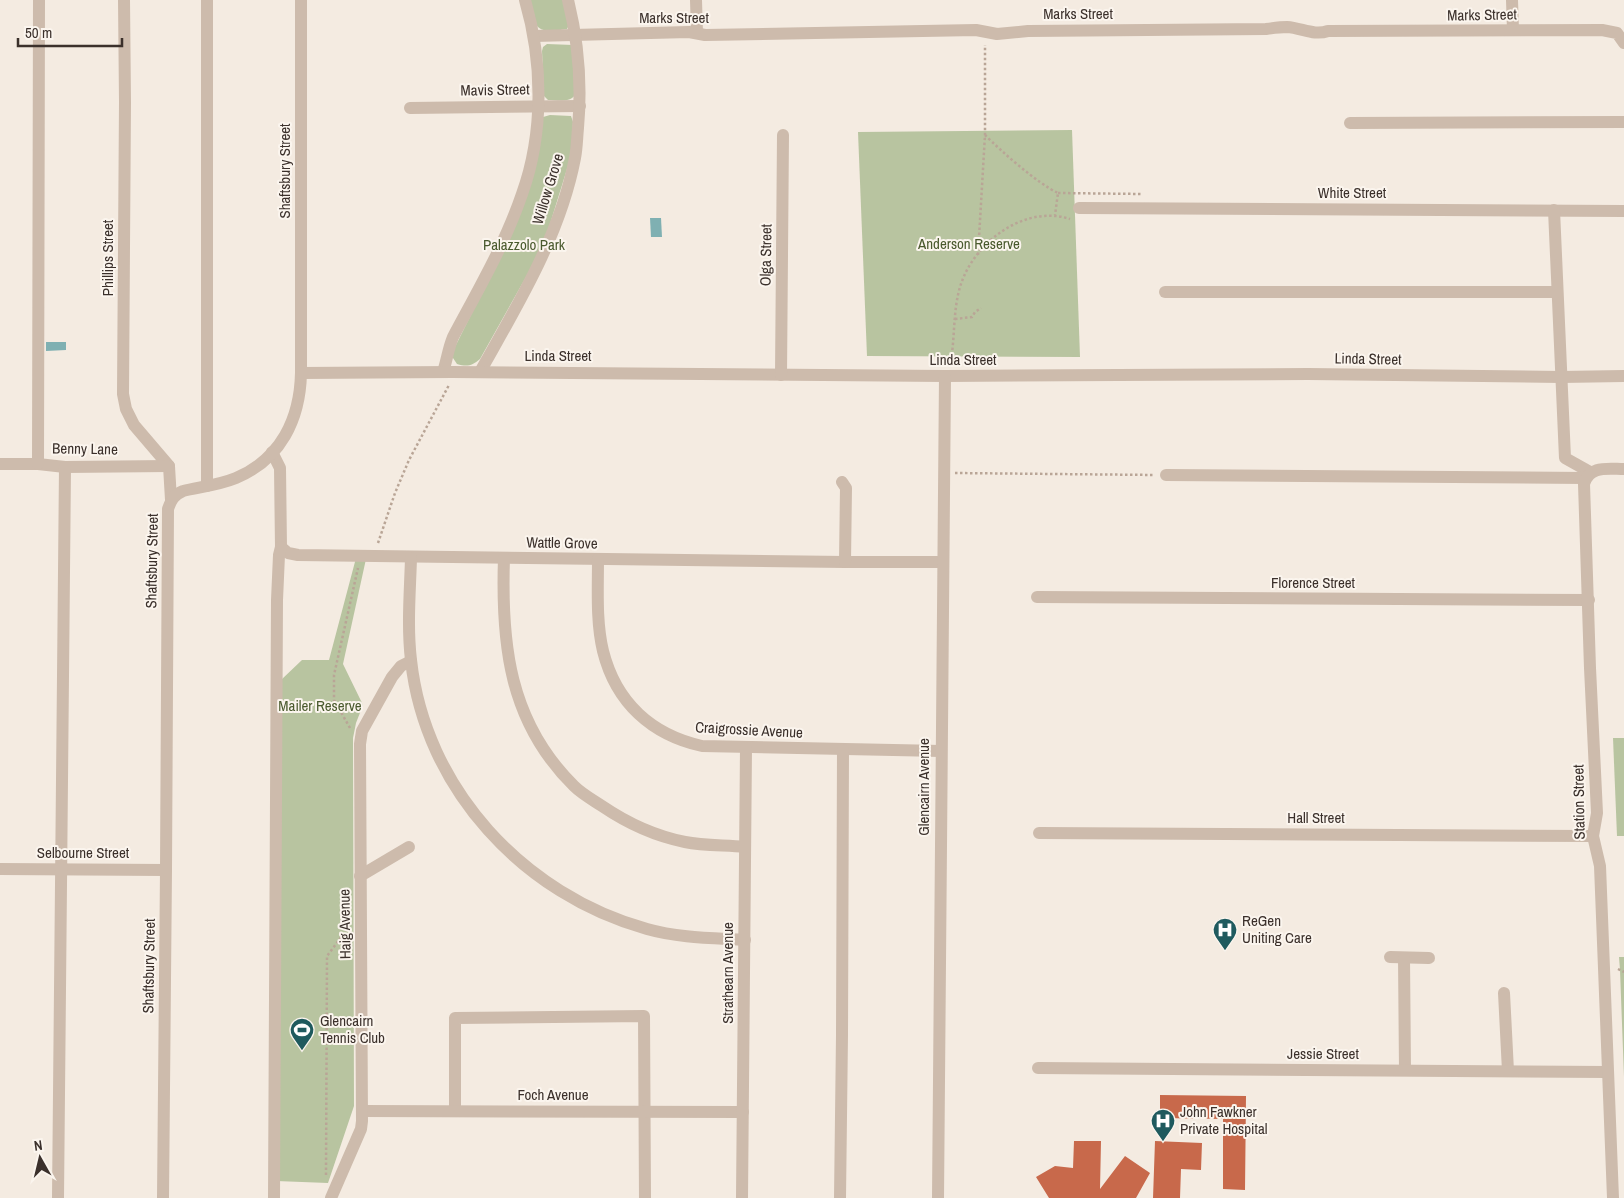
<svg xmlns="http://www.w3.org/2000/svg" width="1624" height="1198" font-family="'Archivo Narrow',sans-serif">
  <rect width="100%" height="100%" fill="#f4ebe1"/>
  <!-- green -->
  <g fill="#b8c4a0">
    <path d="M530,0h33l7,23 -3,6c-10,1 -23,5 -30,-3z"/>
    <path d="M547,44l26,1 2,50c-5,8 -18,5 -27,5l-4,-4 -2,-45 1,-4z"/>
    <path d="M550,115l21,1 2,6 -2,34 -21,68 -10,28 -60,107c-8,7 -13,8 -23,5l-4,-6v-7l61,-123 29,-111z"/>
    <path d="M1072,130l8,227 -213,-1 -9,-224z"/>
    <path d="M356,558l10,1 -23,105 20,41 -7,18 -3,15 1,368 -26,77 -52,-2 5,-501 21,-20h27z"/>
    <path d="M1613,738h11v98h-7z"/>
    <path d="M1619,957h5v120l-4,-107z"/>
  </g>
  <!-- water -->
  <g fill="#7fb0b2">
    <path d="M650,218h11l1,19h-11z"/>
    <path d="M46,342h20v8l-20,1z"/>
  </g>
  <!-- building -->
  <g fill="#c8694b">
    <path d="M1160,1095l86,1 -1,94 -22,-1v-70l-63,-1z"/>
    <path d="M1074,1141h27l-1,48 25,-33 25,17 -14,25h-87l-13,-21 19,-11 18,2z"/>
    <path d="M1155,1141l47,2 -1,27 -20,-1 -1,29h-27z"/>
  </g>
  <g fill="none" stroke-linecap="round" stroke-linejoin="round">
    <!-- path -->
    <g stroke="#b9a596" stroke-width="2.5" stroke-dasharray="2.5 2.5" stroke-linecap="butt">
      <path d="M985,135c17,17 52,48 73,58l-3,22"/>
      <path d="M1058,193l84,1"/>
      <path d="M978,255l7,-120v-90"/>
      <path d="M955,319l17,-2 3,-5 6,-4"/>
      <path d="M951,360c4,-24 2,-49 9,-73 13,-44 64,-83 110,-68"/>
      <path d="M955,473l200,2"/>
      <path d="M378,543l17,-50 14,-33 40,-75"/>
      <path d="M350,728l-16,-28v-25l24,-107"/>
      <path d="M1618,969l6,3"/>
      <path d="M326,1175l1,-219 21,-28"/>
    </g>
    <!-- minor -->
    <g stroke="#cdbbac" stroke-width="12">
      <path d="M124,0l1,102 -2,292 3,15 8,16 35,41 2,34"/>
      <path d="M696,0l1,33"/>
      <path d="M1512,0l1,30"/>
      <path d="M534,36l155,-4 16,3 271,-5 21,4 31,-3 238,-2c7,-1 14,-2 21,-2 15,1 27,9 41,4l274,-1 15,3 7,10"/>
      <path d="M410,108l170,-2"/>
      <path d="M1350,123l274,-1"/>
      <path d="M1079,208l545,3"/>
      <path d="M1554,210l11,248 25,14"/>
      <path d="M1165,292h392"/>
      <path d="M443,372c4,-12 5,-23 10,-35 25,-47 52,-93 69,-143 22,-61 21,-132 3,-194"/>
      <path d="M480,372c38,-68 80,-136 95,-214 2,-10 2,-20 3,-30 4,-45 1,-84 -10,-128"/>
      <path d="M301,373l151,-1 493,4 363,-2 253,3 63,-1"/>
      <path d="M781,375l2,-240"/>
      <path d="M272,452l8,16 1,79 7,6 10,2 547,7h98"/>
      <path d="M0,464h38l27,3 104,-1"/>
      <path d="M38,464l1,-464"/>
      <path d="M1166,475l419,3"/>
      <path d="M842,482l4,6 -1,74"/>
      <path d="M207,486v-486"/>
      <path d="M411,558c-1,34 -4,68 0,102 14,129 113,235 236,269 32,9 65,9 98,11"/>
      <path d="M504,558c-3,86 5,164 70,228 8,8 19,14 28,20 25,17 53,30 83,36 19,4 40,3 60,5"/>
      <path d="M598,559c0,30 -2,63 5,92 13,52 49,84 99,95l239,5"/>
      <path d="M1037,597l552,3"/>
      <path d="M1039,833l554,3"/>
      <path d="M0,869l166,1"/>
      <path d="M360,876l49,-29"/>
      <path d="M1390,957l39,1"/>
      <path d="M1404,958l1,112"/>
      <path d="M1504,993l4,78"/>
      <path d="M1038,1068l569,4"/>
      <path d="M455,1110v-92l189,-2 1,182"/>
      <path d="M363,1111l380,1"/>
      <path d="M58,1198l7,-731"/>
      <path d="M163,1198l3,-328 2,-361c3,-9 6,-14 15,-18 17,-4 36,-6 53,-13 45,-19 64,-59 65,-105v-373"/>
      <path d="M274,1198l3,-598 2,-45 2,-8"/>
      <path d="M331,1198l30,-69 1,-8 -2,-377 2,-13 30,-54 9,-11 10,-5"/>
      <path d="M742,1198l4,-450"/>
      <path d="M840,1198l2,-163 1,-285"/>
      <path d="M938,1198l7,-822"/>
      <path d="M1613,1198l-13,-332 -7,-30 4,-23 -7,-145 -6,-184c5,-19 24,-15 40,-15"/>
    </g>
  </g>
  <!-- icons -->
  <defs>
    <symbol id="hospital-pin" viewBox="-11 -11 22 30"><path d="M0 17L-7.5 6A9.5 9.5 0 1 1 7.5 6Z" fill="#1f5a5e" stroke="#fbf5ee"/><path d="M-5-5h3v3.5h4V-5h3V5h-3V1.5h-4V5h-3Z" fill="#fff"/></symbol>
    <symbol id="stadium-pin" viewBox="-11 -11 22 30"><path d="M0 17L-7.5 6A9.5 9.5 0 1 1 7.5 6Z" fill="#1f5a5e" stroke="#fbf5ee"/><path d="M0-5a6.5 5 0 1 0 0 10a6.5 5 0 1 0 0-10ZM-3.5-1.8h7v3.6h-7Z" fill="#fff"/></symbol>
  </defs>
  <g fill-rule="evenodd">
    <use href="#hospital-pin" x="1211" y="916" width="28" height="38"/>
    <use href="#stadium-pin" x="288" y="1016" width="28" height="38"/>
    <use href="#hospital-pin" x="1149" y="1107" width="28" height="38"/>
  </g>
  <g text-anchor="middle" stroke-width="4" stroke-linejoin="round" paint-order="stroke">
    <!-- street labels -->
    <g font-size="15" fill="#3b302b" stroke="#fbf5ee">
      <text x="1078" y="19">Marks Street</text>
      <text transform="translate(1482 15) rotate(-1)" y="5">Marks Street</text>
      <text x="674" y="23">Marks Street</text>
      <text transform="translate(495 90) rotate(-1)" y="5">Mavis Street</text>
      <text transform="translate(285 171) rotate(-90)" y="5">Shaftsbury Street</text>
      <text transform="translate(548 189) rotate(-73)" y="5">Willow Grove</text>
      <text x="1352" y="198">White Street</text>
      <text transform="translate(766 255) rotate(-89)" y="5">Olga Street</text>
      <text transform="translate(108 258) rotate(-90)" y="5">Phillips Street</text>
      <text x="558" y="361">Linda Street</text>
      <text transform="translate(1368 359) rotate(1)" y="5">Linda Street</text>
      <text x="963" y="365">Linda Street</text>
      <text transform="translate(85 449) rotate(1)" y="5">Benny Lane</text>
      <text transform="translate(562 543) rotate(1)" y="5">Wattle Grove</text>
      <text transform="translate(152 561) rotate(-89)" y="5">Shaftsbury Street</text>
      <text x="1313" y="588">Florence Street</text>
      <text transform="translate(749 730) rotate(3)" y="5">Craigrossie Avenue</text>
      <text transform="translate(924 787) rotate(-90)" y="5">Glencairn Avenue</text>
      <text transform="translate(1579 802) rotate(-91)" y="5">Station Street</text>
      <text x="1316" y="823">Hall Street</text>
      <text x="83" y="858">Selbourne Street</text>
      <text transform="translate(345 924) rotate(-91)" y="5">Haig Avenue</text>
      <text transform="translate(149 966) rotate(-89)" y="5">Shaftsbury Street</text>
      <text transform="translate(728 973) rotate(-90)" y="5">Strathearn Avenue</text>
      <text x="1323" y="1059">Jessie Street</text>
      <text x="553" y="1100">Foch Avenue</text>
    </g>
    <!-- park labels -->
    <g font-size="15" fill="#4a5a2e" stroke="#fbf5ee">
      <text x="969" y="249">Anderson Reserve</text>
      <text x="524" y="250">Palazzolo Park</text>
      <text x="320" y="711">Mailer Reserve</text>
    </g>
    <!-- poi labels -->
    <g font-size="15" fill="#3b302b" stroke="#fbf5ee" text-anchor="start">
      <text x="1242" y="926">ReGen<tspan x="1242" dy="17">Uniting Care</tspan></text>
      <text x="320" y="1026">Glencairn<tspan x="320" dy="17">Tennis Club</tspan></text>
      <text x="1180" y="1117">John Fawkner<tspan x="1180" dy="17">Private Hospital</tspan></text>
    </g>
  </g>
  <!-- north arrow -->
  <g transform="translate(40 1158) rotate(352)" stroke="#fbf5ee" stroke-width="4" paint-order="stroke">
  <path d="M0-4L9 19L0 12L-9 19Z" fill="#3b302b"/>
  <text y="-8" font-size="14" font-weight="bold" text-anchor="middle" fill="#3b302b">N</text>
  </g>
  <!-- scale -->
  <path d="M18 38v8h104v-8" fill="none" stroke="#3b302b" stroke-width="2.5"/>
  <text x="25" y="38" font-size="15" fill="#3b302b" stroke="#fbf5ee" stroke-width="4" paint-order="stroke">50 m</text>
</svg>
